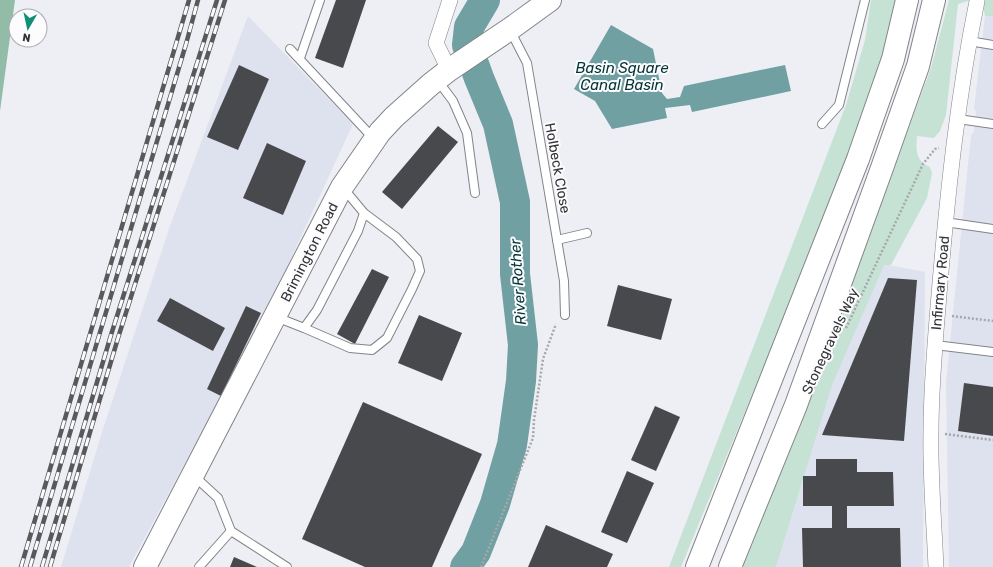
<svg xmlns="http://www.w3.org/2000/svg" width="993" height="567" font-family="Rubik,sans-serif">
  <rect width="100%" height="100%" fill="#edeff4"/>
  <!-- built -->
  <g fill="#dee1ee">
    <path d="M248,16l105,108 -86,186 -138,257h-68l42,-138 67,-203z"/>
    <path d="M985,16h8v551h-44l-3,-184 25,-248 3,-3 2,-21 -2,-2z"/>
    <path d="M884,264l41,8 -2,295h-147l55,-182z"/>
  </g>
  <!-- green -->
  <g fill="#c6e2d4">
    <path d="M871,0h27l-21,78 -70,183 -126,306h-12l177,-462 19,-65z"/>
    <path d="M949,0h44v16h-8l-3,-14 -14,-1 -10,3 -12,111 -6,16 -6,7 -17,-2c-1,13 -2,25 13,31l2,6 -5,25 -36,67h-7l-52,120 -56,182h-35l86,-220 104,-279z"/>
  </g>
  <!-- forest -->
  <path fill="#92bba8" d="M0,0h15l-15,111z"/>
  <!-- water -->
  <path fill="#70a0a1" d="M611,25l42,24 9,44 5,6 13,-2 4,-11 101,-21 6,26 -99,21 -2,-7 -25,3 2,10 -55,11 -17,-28 -21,-12z"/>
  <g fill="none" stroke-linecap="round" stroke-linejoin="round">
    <!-- river -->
    <path stroke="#70a0a1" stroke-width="30" d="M465,567l11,-15 19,-48 17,-59 9,-64 2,-36 -8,-71v-72l-17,-78 -19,-46 -12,-33 2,-18 16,-27"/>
  </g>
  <!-- building -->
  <g fill="#48494d">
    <path d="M336,0h30l-23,68 -28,-10z"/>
    <path d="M239,65l30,14 -31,71 -31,-13z"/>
    <path d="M438,126l20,16 -56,67 -20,-17z"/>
    <path d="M267,143l39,18 -23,54 -40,-17z"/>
    <path d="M372,269l17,8 -34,67 -18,-10z"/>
    <path d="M888,278l29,2 -13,161 -82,-6z"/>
    <path d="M618,285l54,14 -11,41 -54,-14z"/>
    <path d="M170,298l55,30 -12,23 -56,-30z"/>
    <path d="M246,306l15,7 -40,83 -14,-7z"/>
    <path d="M419,315l43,18 -20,48 -44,-18z"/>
    <path d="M964,383l29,4v49l-35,-5z"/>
    <path d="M363,402l119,52 -50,113h-67l-63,-28z"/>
    <path d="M655,406l25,11 -24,54 -25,-11z"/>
    <path d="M816,459h41v13h36l1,34h-47v22h53l1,39h-98l-1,-39h30v-22h-29v-30h13z"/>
    <path d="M627,471l27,12 -27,60 -26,-11z"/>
    <path d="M546,525l67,29 -6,13h-79z"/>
    <path d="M234,557l23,10h-27z"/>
  </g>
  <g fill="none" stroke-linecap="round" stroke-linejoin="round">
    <defs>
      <g id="service">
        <path d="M510,30l17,33 37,218 1,34"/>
        <path d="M969,41l24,4"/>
        <path d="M290,49l84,90"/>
        <path d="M300,58l20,-58"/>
        <path d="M438,81l15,20 14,32 8,60"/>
        <path d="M958,119l35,5"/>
        <path d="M822,124l17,-19 26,-105"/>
        <path d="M945,222l48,7"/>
        <path d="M557,240l30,-7"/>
        <path d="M276,317l28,11 13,-18 41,-79 6,-18 -20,-24"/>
        <path d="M304,328l46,20 22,2 15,-12 25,-49 8,-18 -3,-12 -21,-22 -32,-24"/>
        <path d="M935,345l58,7"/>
        <path d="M193,475l25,23 13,33 56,36"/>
        <path d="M199,567l32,-36"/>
      </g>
      <g id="minor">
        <path d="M449,70l-13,-27 14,-43"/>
        <path d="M936,567c-2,-45 -6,-91 -5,-136 0,-49 5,-99 9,-148 8,-94 18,-189 37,-282"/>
      </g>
      <path id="secondary" d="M145,567l197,-380 38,-55 14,-15 37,-33 18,-14 61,-41 40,-29"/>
      <g id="trunk">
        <path d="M697,567l161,-408 35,-100 14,-59"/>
        <path d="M730,567l66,-162 86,-237 36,-102 16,-66"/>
      </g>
    </defs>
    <!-- service casing -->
    <use href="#service" stroke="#838489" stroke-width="10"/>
    <!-- minor casing -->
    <use href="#minor" stroke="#838489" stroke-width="16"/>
    <!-- secondary casing -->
    <use href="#secondary" stroke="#838489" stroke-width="24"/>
    <!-- trunk casing -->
    <use href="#trunk" stroke="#838489" stroke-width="24"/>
    <!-- path -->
    <g stroke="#a6a7ab" stroke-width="2.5" stroke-dasharray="2 2" stroke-linecap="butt">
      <path d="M952,316l41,5"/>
      <path d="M846,328l77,-164 12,-15 4,-1"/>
      <path d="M945,434l48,6"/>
      <path d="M481,567l52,-129 1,-18 9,-61 13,-35"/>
    </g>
    <!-- service -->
    <use href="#service" stroke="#fff" stroke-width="8"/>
    <!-- minor -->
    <use href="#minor" stroke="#fff" stroke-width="15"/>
    <!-- secondary -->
    <use href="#secondary" stroke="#fff" stroke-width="22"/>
    <!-- trunk -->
    <use href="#trunk" stroke="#fff" stroke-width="22"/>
    <defs>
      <g id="rail">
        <path d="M21,567l168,-567"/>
        <path d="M30,567l156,-523 12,-44"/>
        <path d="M42,567l69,-232 106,-335"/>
        <path d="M50,567l68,-229 107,-338"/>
      </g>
    </defs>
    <!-- rail casing -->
    <use href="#rail" stroke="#59595c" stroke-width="4.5"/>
    <!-- rail -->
    <use href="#rail" stroke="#fcfcfe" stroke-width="3" stroke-dasharray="9" stroke-linecap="butt"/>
  </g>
  <g text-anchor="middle" stroke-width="4" stroke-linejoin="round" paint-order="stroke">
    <!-- street labels -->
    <g font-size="14" fill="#333336" stroke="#fcfcfe">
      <text transform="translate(558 168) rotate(80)" y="5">Holbeck Close</text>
      <text transform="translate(309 252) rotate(-63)" y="5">Brimington Road</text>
      <text transform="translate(940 283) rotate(-85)" y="5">Infirmary Road</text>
      <text transform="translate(830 341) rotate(-65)" y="5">Stonegravels Way</text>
    </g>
    <!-- water labels -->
    <g font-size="15" font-style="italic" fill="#043537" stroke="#fcfcfe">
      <text x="622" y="73">Basin Square<tspan x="622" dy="17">Canal Basin</tspan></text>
      <text transform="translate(518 282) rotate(-94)" y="5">River Rother</text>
    </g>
  </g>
  <!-- north arrow -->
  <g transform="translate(28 28) rotate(189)"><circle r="19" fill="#fcfcfe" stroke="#acacae"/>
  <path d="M0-3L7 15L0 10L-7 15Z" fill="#0f8f75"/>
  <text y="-6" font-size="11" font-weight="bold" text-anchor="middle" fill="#333336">N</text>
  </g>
</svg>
